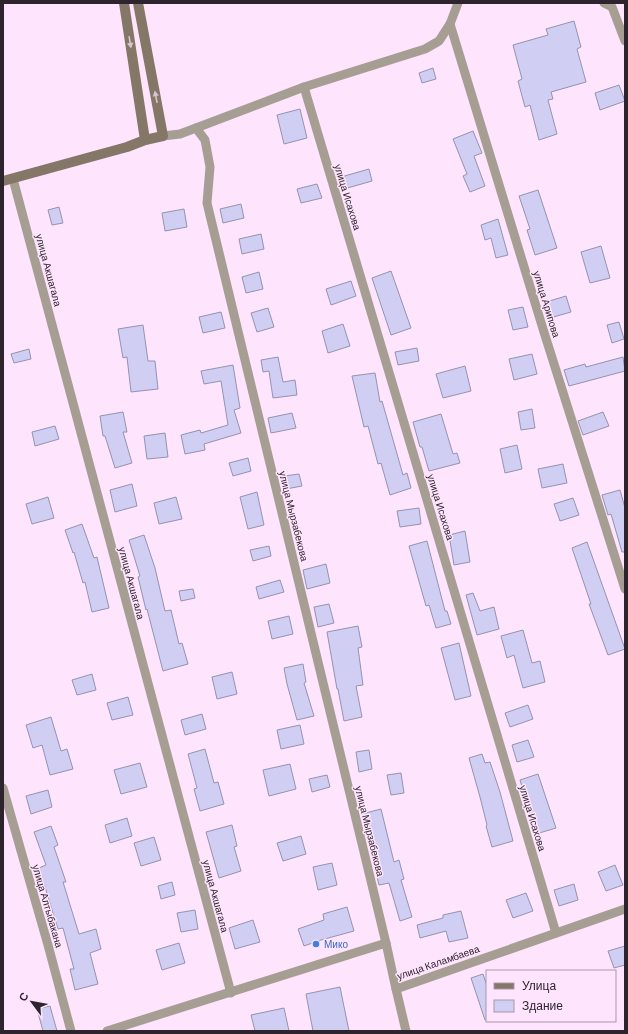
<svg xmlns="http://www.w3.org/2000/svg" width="628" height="1034" font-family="Barlow,sans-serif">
  <rect width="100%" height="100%" fill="#fee4fd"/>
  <!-- building -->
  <g fill="#d0cef2" stroke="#9493b1">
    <path d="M574,21l7,26 -4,2 9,33 -35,10 2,7 -5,1 9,34 -18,6 -9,-35 -5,2 -7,-26 4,-2 -9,-34 35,-10 -2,-6z"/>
    <path d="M433,68l3,11 -14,4 -3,-10z"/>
    <path d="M619,85l6,16 -25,9 -5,-17z"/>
    <path d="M300,109l7,29 -23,6 -7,-29z"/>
    <path d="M473,131l9,22 -8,3 11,30 -15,6 -7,-16 4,-2 -14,-35z"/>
    <path d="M369,169l3,12 -28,8 -3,-12z"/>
    <path d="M317,184l5,14 -21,5 -4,-14z"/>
    <path d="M538,190l19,58 -22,7 -8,-25 3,-1 -11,-33z"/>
    <path d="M241,204l3,14 -21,5 -3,-14z"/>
    <path d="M59,207l4,16 -11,2 -4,-15z"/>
    <path d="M184,209l3,18 -22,4 -3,-18z"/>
    <path d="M498,219l10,36 -12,3 -5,-20 -6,2 -4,-15z"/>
    <path d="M261,234l3,15 -22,5 -3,-15z"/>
    <path d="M601,246l9,32 -20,5 -9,-31z"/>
    <path d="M391,271l20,57 -20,7 -19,-57z"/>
    <path d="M259,272l4,17 -17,4 -4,-16z"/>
    <path d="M351,281l5,15 -25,9 -5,-16z"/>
    <path d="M566,296l5,16 -21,6 -4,-16z"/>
    <path d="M523,307l5,20 -15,3 -5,-20z"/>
    <path d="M268,308l6,19 -17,5 -6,-19z"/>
    <path d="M221,312l4,16 -22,5 -4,-16z"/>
    <path d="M619,322l5,17 -12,4 -5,-18z"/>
    <path d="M343,324l7,22 -22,7 -6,-22z"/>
    <path d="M143,325l5,36h7l3,28 -27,3 -4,-35 -4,1 -5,-29z"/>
    <path d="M417,348l2,13 -21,4 -3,-13z"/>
    <path d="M29,349l2,10 -17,4 -3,-9z"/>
    <path d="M532,354l5,20 -23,6 -5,-21z"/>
    <path d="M278,357l5,25 12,-2 2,15 -24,3 -4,-27 -6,1 -2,-12z"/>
    <path d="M623,357l2,14 -56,15 -5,-16 21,-6 1,3z"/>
    <path d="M233,365l7,43 -6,2 7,23 -37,11 1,6 -20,4 -4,-19 19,-5 1,3 27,-8 -7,-44 -17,3 -3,-13z"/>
    <path d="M465,366l6,25 -28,7 -7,-24z"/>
    <path d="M375,373l5,29 2,-1 21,74 4,-2 4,15 -21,7 -9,-32 -3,1 -10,-38 -4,1 -12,-51z"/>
    <path d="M532,409l3,19 -14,2 -3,-18z"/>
    <path d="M123,412l4,20h-4l9,31 -17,5 -10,-32h-2l-3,-20z"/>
    <path d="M603,412l6,14 -26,9 -5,-14z"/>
    <path d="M292,413l4,15 -25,5 -3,-15z"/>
    <path d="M441,414l12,40 4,-1 3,10 -31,8 -7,-24h-2l-7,-25z"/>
    <path d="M55,426l4,13 -24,7 -3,-14z"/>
    <path d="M165,433l3,24 -21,2 -3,-23z"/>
    <path d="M517,445l5,24 -17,4 -5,-24z"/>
    <path d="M248,458l3,13 -18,5 -4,-13z"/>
    <path d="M563,464l4,19 -25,5 -4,-19z"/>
    <path d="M299,474l3,12 -16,3 -2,-13z"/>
    <path d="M132,484l5,22 -22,6 -5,-22z"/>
    <path d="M620,490l5,18v44h-3l-11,-38 -3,1 -6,-20z"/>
    <path d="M257,492l7,33 -16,4 -8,-32z"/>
    <path d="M48,497l6,21 -22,6 -6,-20z"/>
    <path d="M176,497l6,22 -23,5 -5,-21z"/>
    <path d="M573,498l6,17 -19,6 -6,-17z"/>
    <path d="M419,508l2,16 -21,3 -3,-16z"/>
    <path d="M82,524l12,34 3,-1 12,51 -17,4 -7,-30 -2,1 -9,-31 -1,1 -8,-23z"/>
    <path d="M465,531l5,31 -16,3 -5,-30z"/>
    <path d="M144,535l11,33 10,43 6,-1 8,34 3,-1 6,21 -25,7 -16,-62 -1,1 -8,-33 2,-1 -11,-36z"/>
    <path d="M427,541l18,70h2l4,13 -15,4 -7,-23 -3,1 -17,-60z"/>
    <path d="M587,542l38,107 -17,6 -19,-51h2l-19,-56z"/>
    <path d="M269,546l2,10 -18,5 -3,-11z"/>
    <path d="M326,564l4,19 -23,6 -4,-19z"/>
    <path d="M280,580l4,12 -25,7 -3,-12z"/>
    <path d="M193,589l2,9 -14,3 -2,-10z"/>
    <path d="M473,593l7,18 14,-4 5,22 -22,6 -11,-40z"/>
    <path d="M329,604l5,19 -16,4 -4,-20z"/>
    <path d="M289,616l4,18 -21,5 -4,-18z"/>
    <path d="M358,626l4,21 -4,1 5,37 -7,1 6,31 -18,4 -6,-32h-1l-10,-57z"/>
    <path d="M523,630l9,33 8,-2 5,21 -22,6 -9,-33 -7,3 -6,-22z"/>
    <path d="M459,643l12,53 -16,4 -14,-52z"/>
    <path d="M303,664l3,18 -2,1 10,33 -17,4 -10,-36 -3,-16z"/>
    <path d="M232,672l5,22 -20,5 -5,-22z"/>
    <path d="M92,674l4,16 -19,5 -5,-15z"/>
    <path d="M128,697l5,18 -21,5 -5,-17z"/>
    <path d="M528,705l5,14 -23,8 -5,-14z"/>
    <path d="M202,714l4,15 -21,6 -4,-15z"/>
    <path d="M51,717l10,34 6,-2 6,20 -23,6 -8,-30 -9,3 -7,-23z"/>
    <path d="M300,725l4,19 -23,5 -4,-19z"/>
    <path d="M528,740l6,17 -17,5 -5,-17z"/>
    <path d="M205,749l9,34 4,-1 6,22 -24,7 -6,-22 3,-1 -9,-34z"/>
    <path d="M369,750l3,19 -13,3 -3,-20z"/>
    <path d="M482,754l3,9 5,-1 10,30 13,49 -21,6 -6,-21 1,-1 -7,-28 -11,-39z"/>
    <path d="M140,763l7,24 -26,7 -7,-24z"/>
    <path d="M290,764l6,25 -27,7 -6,-26z"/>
    <path d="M401,773l3,20 -13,2 -4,-20z"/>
    <path d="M538,774l18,54 -20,6 -16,-54z"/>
    <path d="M327,775l3,12 -18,5 -3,-13z"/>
    <path d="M48,790l4,17 -21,7 -5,-18z"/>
    <path d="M381,809l13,53 5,-2 5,19 -3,1 11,37 -12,4 -11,-38 -10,2 -17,-71z"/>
    <path d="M127,818l5,18 -22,7 -5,-18z"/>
    <path d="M232,825l5,21 -3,1 7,24 -22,7 -13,-46z"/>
    <path d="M51,826l7,19 -4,2 12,35h-3l16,52 17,-5 5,20 -11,4 8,31 -23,6 -5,-21h4l-11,-41 -5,1 -19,-61 7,-3 -12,-33z"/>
    <path d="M301,836l5,18 -23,7 -6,-18z"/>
    <path d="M154,837l7,23 -20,6 -7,-23z"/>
    <path d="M332,863l5,22 -19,5 -5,-23z"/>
    <path d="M615,865l8,20 -17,6 -8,-19z"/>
    <path d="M172,882l3,13 -14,4 -3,-13z"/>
    <path d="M574,884l4,16 -19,6 -5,-16z"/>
    <path d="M526,893l7,18 -20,7 -7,-18z"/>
    <path d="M347,907l7,24 -33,9 -17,6 -6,-17 26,-9 -1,-6z"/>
    <path d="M195,910l3,19 -17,3 -4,-19z"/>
    <path d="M461,911l7,27 -19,4 -3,-11 -26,7 -3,-13 26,-7v-3z"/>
    <path d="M253,920l7,22 -25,7 -6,-21z"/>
    <path d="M179,943l6,20 -23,7 -6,-20z"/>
    <path d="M625,946v19l-11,3 -6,-17z"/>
    <path d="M483,974l4,12v34h-2l-14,-42z"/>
    <path d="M340,987l9,44h-36l-7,-37z"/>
    <path d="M50,1006l7,25h-14l-6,-22z"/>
    <path d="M284,1008l5,23h-34l-4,-16z"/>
  </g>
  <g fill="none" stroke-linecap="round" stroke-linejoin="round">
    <!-- street -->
    <g stroke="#a79e93" stroke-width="9">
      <path d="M604,3l8,4 13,34"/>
      <path d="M450,24l93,305 82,260"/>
      <path d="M304,87l252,846"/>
      <path d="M196,128l108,-41 121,-38 14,-8 11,-17 8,-21"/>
      <path d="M163,136l17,-2 16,-6 9,12 5,27 -3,36 179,740"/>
      <path d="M13,179l218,814"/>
      <path d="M3,788l45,157 23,86"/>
      <path d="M396,989l10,42"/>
      <path d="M107,1031l279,-88 10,46 229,-80"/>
    </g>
    <!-- secondary -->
    <g stroke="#857767" stroke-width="10">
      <path d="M124,3l21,137"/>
      <path d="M3,181l124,-34 18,-7 18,-4 -25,-133"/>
    </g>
  </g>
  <!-- one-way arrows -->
  <defs><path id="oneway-solid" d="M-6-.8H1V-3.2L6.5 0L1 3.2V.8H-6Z"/></defs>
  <g fill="#dac3d0">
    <use href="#oneway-solid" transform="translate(130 42) rotate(81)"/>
    <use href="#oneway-solid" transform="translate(156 97) rotate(-101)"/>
  </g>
  <!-- markers -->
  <circle fill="#3f7fe0" stroke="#fee4fd" stroke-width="1.5" cx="316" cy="944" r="4"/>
  <g text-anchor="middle" stroke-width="3" stroke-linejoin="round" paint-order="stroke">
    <!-- street labels -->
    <g font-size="10" fill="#2d242d" stroke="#fee4fd">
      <text transform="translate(348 197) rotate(73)" y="4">улица Исахова</text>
      <text transform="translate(49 270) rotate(75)" y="4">улица Акшагала</text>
      <text transform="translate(547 304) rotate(73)" y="4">улица Арипова</text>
      <text transform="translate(441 507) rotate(73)" y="4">улица Исахова</text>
      <text transform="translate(294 516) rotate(76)" y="4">улица Мырзабекова</text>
      <text transform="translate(132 583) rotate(75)" y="4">улица Акшагала</text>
      <text transform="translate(533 818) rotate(73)" y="4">улица Исахова</text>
      <text transform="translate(370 831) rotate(76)" y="4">улица Мырзабекова</text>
      <text transform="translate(216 896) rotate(75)" y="4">улица Акшагала</text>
      <text transform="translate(48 906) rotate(74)" y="4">улица Алтыбакана</text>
      <text transform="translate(438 962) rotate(-19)" y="4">улица Каламбаева</text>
    </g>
    <!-- shop labels -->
    <g font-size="10" fill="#366cbe" stroke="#fee4fd" text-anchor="start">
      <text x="324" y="948">Мико</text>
    </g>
  </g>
  <!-- border -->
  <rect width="628" height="1034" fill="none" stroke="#2d242d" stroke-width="8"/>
  <!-- legend -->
  <rect x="486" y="970" width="130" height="52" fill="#fee4fd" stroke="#aa97aa"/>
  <rect x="494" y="983" width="20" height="6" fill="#857767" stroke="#aa97aa"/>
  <text x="522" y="990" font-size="12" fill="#2d242d">Улица</text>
  <rect x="494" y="1000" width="20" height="12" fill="#d0cef2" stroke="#aa97aa"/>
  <text x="522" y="1010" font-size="12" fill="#2d242d">Здание</text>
  <!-- north arrow -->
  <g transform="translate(32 1002) rotate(302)" stroke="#fee4fd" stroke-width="3" paint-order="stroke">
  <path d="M0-3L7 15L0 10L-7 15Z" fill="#2d242d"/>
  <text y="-6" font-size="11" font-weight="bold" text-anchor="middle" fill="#2d242d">С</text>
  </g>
</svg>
